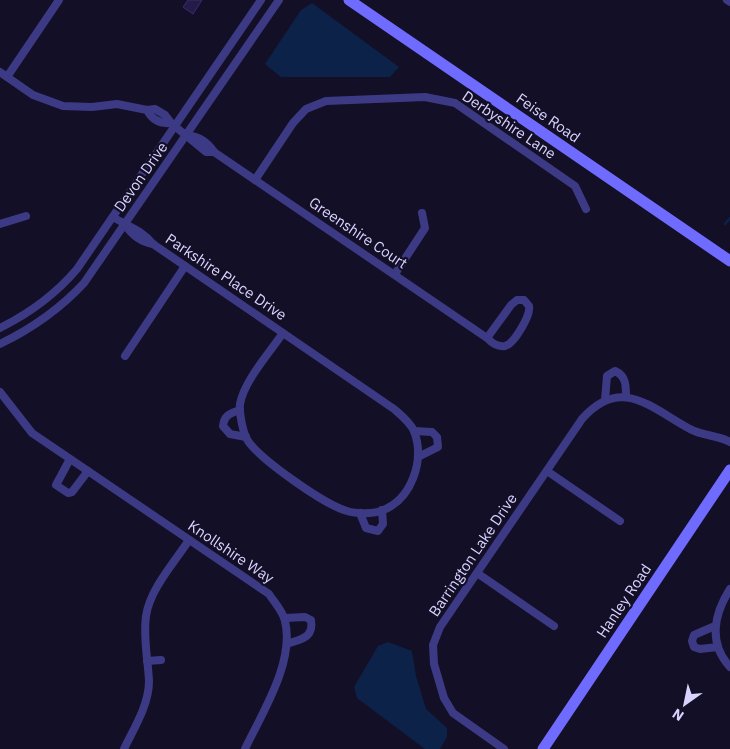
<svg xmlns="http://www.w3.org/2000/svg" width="730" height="749" font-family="'IBM Plex Sans',sans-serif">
  <rect width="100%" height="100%" fill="#130f26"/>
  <!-- water -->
  <g fill="#0c2248">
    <path d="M312,3l87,64 -9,10h-109l-16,-13 36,-54z"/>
    <path d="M388,642l24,9 4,25 10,33 21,19v9l-7,12h-15l-68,-51 -3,-11 24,-41z"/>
  </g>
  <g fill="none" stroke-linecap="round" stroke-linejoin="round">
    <!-- stream -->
    <path stroke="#0c2248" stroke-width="2.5" d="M725,224l5,-6"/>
  </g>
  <!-- building -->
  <path fill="#241b47" stroke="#3b2d73" d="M188,0h14l-9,14 -10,-7z"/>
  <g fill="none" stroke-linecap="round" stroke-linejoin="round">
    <!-- street -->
    <g stroke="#3d3a85" stroke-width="8">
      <path d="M727,0l3,2"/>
      <path d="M0,72l33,23 30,11 29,1 25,-3 30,6 8,-1 10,6 6,8 35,29h8"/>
      <path d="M7,77l52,-77"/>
      <path d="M147,110c5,10 13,14 24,13"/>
      <path d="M187,135c12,2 20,6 27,17l273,186 24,-33 6,-5h7l5,6c2,9 -15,38 -24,40 -8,1 -13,-3 -18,-8"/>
      <path d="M255,180l38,-57 13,-14 20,-8 99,-4 30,6 120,83 11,23"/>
      <path d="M113,217c14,9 29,13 40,27l130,89"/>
      <path d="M0,224l26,-8"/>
      <path d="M125,225c7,10 15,17 28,19"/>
      <path d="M395,274l30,-46 -3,-15"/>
      <path d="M0,328c30,-15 55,-33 77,-59l184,-269"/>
      <path d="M283,333l111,76c7,6 16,13 20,22 11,29 -2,69 -33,80 -9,3 -25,3 -34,0 -22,-6 -86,-51 -99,-70 -5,-8 -9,-27 -8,-37 4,-23 30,-52 43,-71z"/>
      <path d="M0,344c33,-16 59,-34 84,-61l195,-283"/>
      <path d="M125,356l60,-90"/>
      <path d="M0,392l32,41 237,161c5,8 14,17 16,27 10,41 -23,92 -40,128"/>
      <path d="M605,400l2,-24 8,-5c11,5 11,14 11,26"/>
      <path d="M240,410c-9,3 -16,5 -17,16l7,8 16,3"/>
      <path d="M414,431l18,1 5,5 1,10 -20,10"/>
      <path d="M70,459l-14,26 12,8 4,-1 16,-21"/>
      <path d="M547,471l73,50"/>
      <path d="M360,513l6,15 12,3 5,-7 -1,-14"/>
      <path d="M477,573l77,53"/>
      <path d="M730,589c-16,25 -22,54 0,78"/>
      <path d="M285,618l20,-1 6,3c3,18 -10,19 -24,24"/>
      <path d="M715,626l-21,9 -2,6 2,6 6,2 18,-2"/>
      <path d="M147,661l14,-1"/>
      <path d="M124,749c10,-21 25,-44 25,-68 -1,-21 -6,-43 -3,-65 4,-27 28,-53 43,-76"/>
      <path d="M504,749l-51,-36 -9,-15 -10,-34 -1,-19 7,-18 142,-208c39,-44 69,-11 108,10 12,7 28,6 40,13"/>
    </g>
    <!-- secondary -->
    <g stroke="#6f6bff" stroke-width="11">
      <path d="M349,0l381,261"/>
      <path d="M543,749l187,-279"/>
    </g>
  </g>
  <g text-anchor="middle" stroke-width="4.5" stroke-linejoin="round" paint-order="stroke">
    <!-- street labels -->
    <g font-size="15" fill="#d9d4ff" stroke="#130f26">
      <text transform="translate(548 118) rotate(35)" y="5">Feise Road</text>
      <text transform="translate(509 125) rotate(34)" y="5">Derbyshire Lane</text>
      <text transform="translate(141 177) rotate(-55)" y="5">Devon Drive</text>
      <text transform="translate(358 233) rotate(34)" y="5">Greenshire Court</text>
      <text transform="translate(226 277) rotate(34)" y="5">Parkshire Place Drive</text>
      <text transform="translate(231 552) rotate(34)" y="5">Knollshire Way</text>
      <text transform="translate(473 555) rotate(-56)" y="5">Barrington Lake Drive</text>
      <text transform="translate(624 601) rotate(-56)" y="5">Hanley Road</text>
    </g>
  </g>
  <!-- north arrow -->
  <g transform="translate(685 704) rotate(213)" stroke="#130f26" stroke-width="4" paint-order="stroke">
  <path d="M0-4L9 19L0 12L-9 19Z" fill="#d9d4ff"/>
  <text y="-8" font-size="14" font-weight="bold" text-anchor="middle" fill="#d9d4ff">N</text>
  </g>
</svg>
